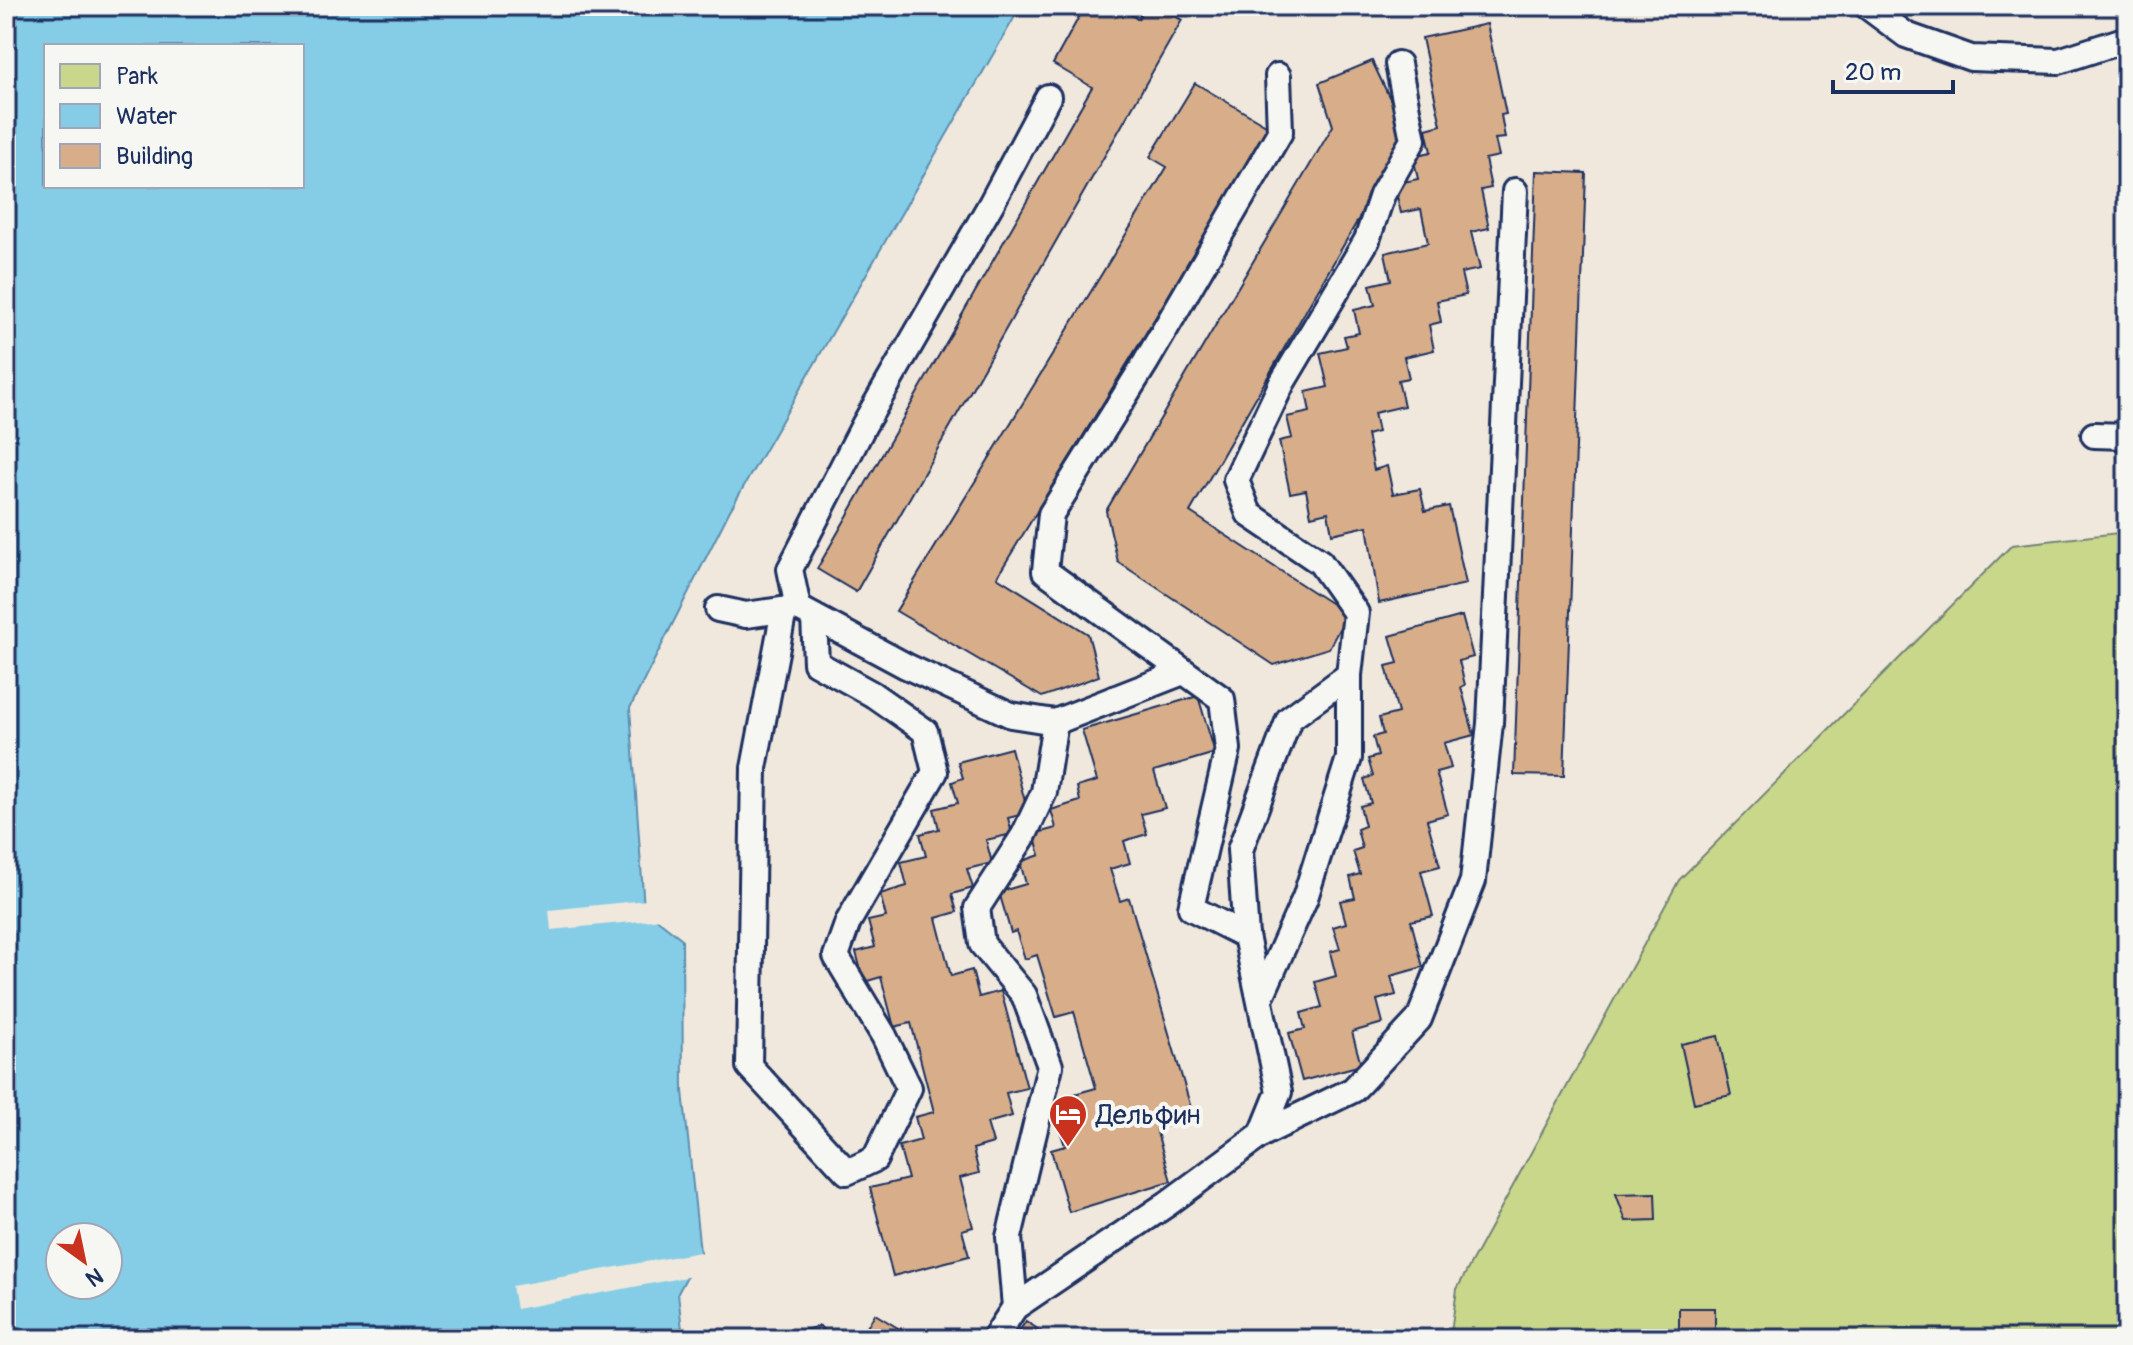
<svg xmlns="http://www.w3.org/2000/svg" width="2133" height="1345" font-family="Pangolin,sans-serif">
  <rect width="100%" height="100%" fill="#f0e8dd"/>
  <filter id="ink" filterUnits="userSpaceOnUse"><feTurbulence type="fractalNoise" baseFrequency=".0125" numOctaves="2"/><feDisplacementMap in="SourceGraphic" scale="16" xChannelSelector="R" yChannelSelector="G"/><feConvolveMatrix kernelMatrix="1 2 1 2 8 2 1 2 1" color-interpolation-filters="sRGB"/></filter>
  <g filter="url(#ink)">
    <!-- green -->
    <path fill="#c9d78b" stroke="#728374" stroke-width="2" d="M2127,532v807h-677l7,-50 222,-409 333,-335z"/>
    <!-- water -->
    <path fill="#85cde6" stroke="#5b8eb0" stroke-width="2" fill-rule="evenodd" d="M6,6h1015l-292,506 -99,196 14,201 38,30 1,152 17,161 -22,41 5,46h-677zM46,46h256v140h-256zM60,1237h48v48h-48z"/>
    <!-- pier -->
    <g fill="#f0e8dd">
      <path d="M647,900v7l15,12 -111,11 -2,-20z"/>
      <path d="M700,1252l1,6 -9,18 -176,33 -4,-23z"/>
    </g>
    <!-- building -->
    <g fill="#d7ae89" stroke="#1b2f5e" stroke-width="2">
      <path d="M1085,6h31l22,13 7,-13h11l26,14 -326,572 -39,-23 275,-482 -39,-23z"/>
      <path d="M1487,24l19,90 -5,1 4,23 -10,1 4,17 -14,3 6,29 -10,2 8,38 -18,4 9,37 -19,4 5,22 -29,6 4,21 -12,3 5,25 -30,7 5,21 -11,2 6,26 -30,7 4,19 -11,3 7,35 13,-4 6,28 27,-5 5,22 24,-5 17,78 -87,19 -12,-77 -35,8 -4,-22 -17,4 -5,-26 -16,3 -11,-52 13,-3 -5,-21 23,-5 -4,-20 22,-5 -8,-34 27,-6 -3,-11 15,-3 -5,-23 21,-5 -5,-20 21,-5 -6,-27 43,-10 -7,-34 -20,4 -7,-29 24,-5 -5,-23 18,-4 -5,-23 15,-4 -19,-87z"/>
      <path d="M1372,61l33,69 -9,24 -206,358 157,102 -18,34 -55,17 -156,-103 -12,-51 227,-385 -14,-43z"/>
      <path d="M1195,83l76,45 -274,449 91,57 11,42 -57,21 -146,-86 271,-444 -17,-10z"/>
      <path d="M1536,171l50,2 -22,603 -50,-1z"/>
      <path d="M1462,616l11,41 -14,4 6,24 -4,2 13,48 -30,8 7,25 -15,4 12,42 -21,6 13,46 -19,5 12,45 -22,5 12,46 -32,9 5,19 -19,5 6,23 -31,9 9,33 -59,16 -13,-48 16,-4 -4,-16 21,-6 -7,-25 21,-6 -6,-24 10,-3 -7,-22 13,-4 -6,-22 15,-3 -5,-21 10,-3 -7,-23 9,-3 -5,-19 8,-3 -5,-20 11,-3 -7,-24 9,-3 -5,-17 10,-3 -5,-19 10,-3 -4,-16 19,-5 -12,-47 12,-3 -8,-27z"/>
      <path d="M1198,696l17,57 -61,18 11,37 -24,6 6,20 -23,7 6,22 -20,6 10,32 9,-3 65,220 -38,11 15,52 -102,31 -18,-62 14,-4 -7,-22 16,-5 -7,-23 29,-8 -22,-76 -18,5 -19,-62 -12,4 -9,-28 -5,2 -12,-41 27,-8 -6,-22 20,-7 -6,-21 22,-6 -5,-18 29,-9 -3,-14 20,-6 -15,-51z"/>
      <path d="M1011,748l17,65 -20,5 4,16 -26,6 6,23 -25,6 6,19 -21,6 5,18 -21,6 15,58 21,-6 7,27 22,-6 26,97 -21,5 6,23 -25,7 6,20 -20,6 6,24 -19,5 13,49 -11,3 7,26 -76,20 -23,-88 38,-9 -9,-33 22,-6 -6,-23 19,-5 -23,-89 -17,4 -13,-50 -17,5 -8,-30 19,-5 -7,-26 18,-4 -6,-23 27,-8 -6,-24 25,-6 -6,-22 19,-5 -5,-20 24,-6 -6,-21 11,-4 -5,-16z"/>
      <path d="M1718,1036l13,59 -37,8 -13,-59z"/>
      <path d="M1655,1193l1,27 -30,1 -10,-27z"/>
      <rect x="1679" y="1308" width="36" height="31"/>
      <path d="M875,1314l36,22 -2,3h-49z"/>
      <path d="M1026,1321l26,18h-38z"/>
      <path d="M820,1326l10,13h-60z"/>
    </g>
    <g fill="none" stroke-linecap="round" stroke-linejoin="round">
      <defs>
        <g id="service">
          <path d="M1867,6l39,29 65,23 88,3 68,-22"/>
          <path d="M1048,97l-57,107 -127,221 -74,144 8,39 108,58 105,49 44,7 128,-50"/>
          <path d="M2094,435l33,1"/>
          <path d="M718,609l28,6 50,-7"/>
          <path d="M784,610l-30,158 -5,298 98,106 28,-13 34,-71 -25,-52 -48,-80 12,-34 87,-150 -10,-41 -53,-37 -56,-31 -2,-46"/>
          <path d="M1246,936l-55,-28 37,-159 -6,-50 -177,-128 6,-57 95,-152 134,-230 -2,-56"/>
          <path d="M1260,999l45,-101 44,-140v-83"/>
          <path d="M1262,1134l17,-42 -33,-156 -6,-86 49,-131 60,-44 7,-62 -36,-51 -71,-48 -13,-34 46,-97 85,-143 15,-45 31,-55 -15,-76"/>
          <path d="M1015,1307l-6,-70 41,-171 -26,-71 -42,-51 -5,-36 47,-73 20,-43 11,-70"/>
          <path d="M994,1339l21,-32 152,-103 95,-70 91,-44 66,-71 54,-138 17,-158 25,-532"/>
        </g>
      </defs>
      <!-- service casing -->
      <use href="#service" stroke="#1b2f5e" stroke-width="30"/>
      <!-- service -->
      <use href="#service" stroke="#f6f6f2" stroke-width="24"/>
    </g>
  </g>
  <!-- icons -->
  <defs>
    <symbol id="hotel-pin" viewBox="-11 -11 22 30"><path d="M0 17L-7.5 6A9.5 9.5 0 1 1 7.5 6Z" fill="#c8321e" stroke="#f6f6f2"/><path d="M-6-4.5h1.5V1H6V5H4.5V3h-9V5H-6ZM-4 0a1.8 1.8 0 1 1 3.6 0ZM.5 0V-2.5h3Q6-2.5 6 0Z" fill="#fff"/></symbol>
  </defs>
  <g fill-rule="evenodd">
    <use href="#hotel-pin" x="1046" y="1092" width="44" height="60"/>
  </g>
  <g text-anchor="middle" stroke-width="8" stroke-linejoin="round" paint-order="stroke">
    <!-- poi labels -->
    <g font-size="28" fill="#1b2f5e" stroke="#f6f6f2" text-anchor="start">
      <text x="1096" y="1124">Дельфин</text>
    </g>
  </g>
  <!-- margin -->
  <rect width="2133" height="1345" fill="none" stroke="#f6f6f2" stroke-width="32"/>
  <rect x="16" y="16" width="2101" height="1313" fill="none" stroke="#1b2f5e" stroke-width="3" filter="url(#ink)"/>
  <!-- legend -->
  <rect x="44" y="44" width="260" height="144" fill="#f6f6f2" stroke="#9ea6b7" stroke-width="2"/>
  <rect x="60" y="64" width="40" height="24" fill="#c9d78b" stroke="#9ea6b7" stroke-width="2"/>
  <text x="116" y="84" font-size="24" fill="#1b2f5e">Park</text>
  <rect x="60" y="104" width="40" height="24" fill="#85cde6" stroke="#9ea6b7" stroke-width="2"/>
  <text x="116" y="124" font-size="24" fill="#1b2f5e">Water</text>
  <rect x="60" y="144" width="40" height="24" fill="#d7ae89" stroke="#9ea6b7" stroke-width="2"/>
  <text x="116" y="164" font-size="24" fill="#1b2f5e">Building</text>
  <!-- north arrow -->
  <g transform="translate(84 1261) rotate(147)"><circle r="38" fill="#f6f6f2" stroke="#9ea6b7" stroke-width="2"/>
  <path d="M0-6L14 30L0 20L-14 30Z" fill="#c8321e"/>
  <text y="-12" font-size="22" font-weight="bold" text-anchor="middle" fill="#1b2f5e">N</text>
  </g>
  <!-- scale -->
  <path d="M1833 80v12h120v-12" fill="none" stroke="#1b2f5e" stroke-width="4"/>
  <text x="1845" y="80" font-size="24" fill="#1b2f5e" stroke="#f6f6f2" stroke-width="6" paint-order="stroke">20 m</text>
</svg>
